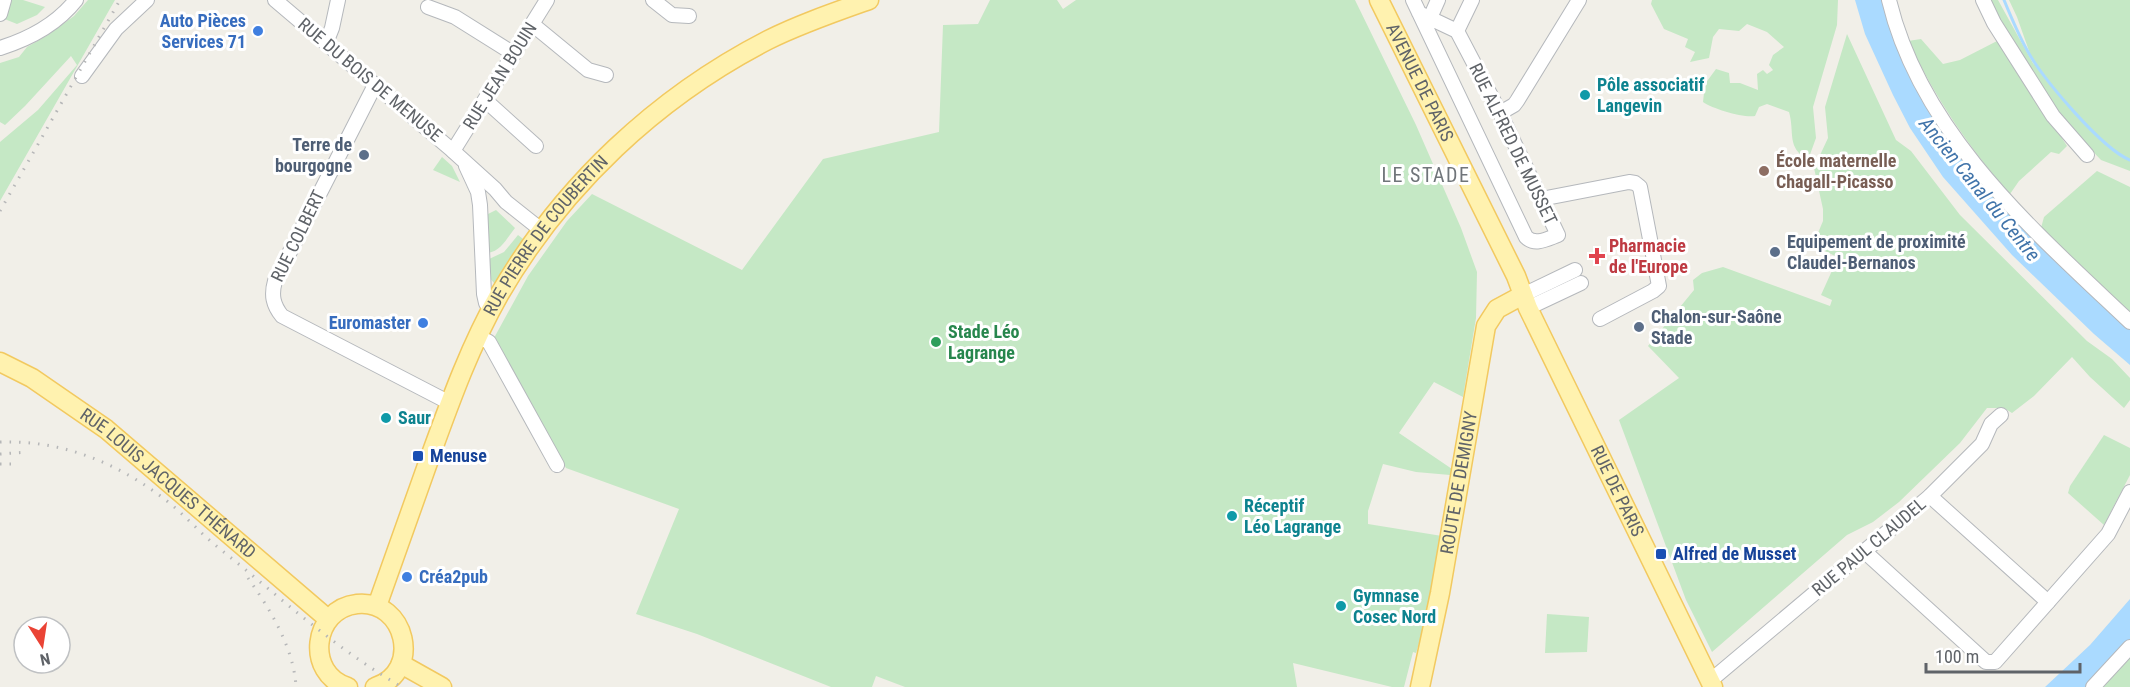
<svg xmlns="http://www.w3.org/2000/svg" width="2130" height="687" font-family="'Roboto Condensed',sans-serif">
  <rect width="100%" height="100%" fill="#f1efe8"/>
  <!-- green -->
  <g fill="#c5e8c5">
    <path d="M10,0h13l22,7 -8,8 -20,9 -15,-6z"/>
    <path d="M88,0h27l-115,201v-59l38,-32 39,-45 -6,-9 -46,50 -20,19 -5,-3v-59l19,-6 8,-10 21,-12 26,-19z"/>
    <path d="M990,0h67l6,9 13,-9h279l61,125 45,103 16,44 -1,46 -13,79 -29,-15 -35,51 53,36 -2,6 -34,-3 -33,-8 -15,47v13l74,12 -16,84 -10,33 -3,-1 -9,35h-12l-99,-24 4,24h-392l-29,-11 -4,11h-41l-134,-53 -61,-20 43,-105 -113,-41 -72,-130 34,-62 39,-55 25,-27 150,76 81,-111 116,-27 4,-107 35,-1z"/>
    <path d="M1652,0h186l-1,25 -24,82 3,31 -8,22c-22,-13 -13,-27 -19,-48l-22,-8 -8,3 -4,9c-12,2 -42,-7 -52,-14l2,-18 11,-15 13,4 1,10h10l18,7 -1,-16 6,-4 4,4 6,-4 -4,-5 4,-10 11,-8 -17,-15 -20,-8 -8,7 -20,-2 -6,8 -4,21 -19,4 5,-10 -10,-5 3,-8 -24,-10 -13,-25z"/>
    <path d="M1990,0h8l36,65 -17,-48 -8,-17h121v171l-29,-11 -44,-46 -58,-92z"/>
    <path d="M1847,34l49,106 15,11 49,64 127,126 25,18 18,19v22l-6,8 -34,-31 -18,-20 -38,39 -22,17 -8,-5h-17l-27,35 -61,59 -26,20 -26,13 -135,117 -26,-52 -67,-180 60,-42 -31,-32 46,-56 -1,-10 9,-7 21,-6 107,39 2,-6 -11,-5 14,-31v-8l-22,-11 10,-24v-12l-9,-41 14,-30 -3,-31z"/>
    <path d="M1921,39l22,25 17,-4 39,-20 68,106 -8,8 -8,-2 -32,29 -9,13c-42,-47 -75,-97 -102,-153z"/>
    <path d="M442,157l10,9 8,16 -27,-12z"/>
    <path d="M2097,171l33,16v125l-89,-84 3,-11z"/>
    <path d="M496,210l19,18c-8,10 -14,23 -27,25v-39z"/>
    <path d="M518,235l9,7 -28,41h-5l-6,-7 -1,-16 17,-8z"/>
    <path d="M2104,435l26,13v27l-26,50 -36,-32 2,-7z"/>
    <path d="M1547,614l42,3 -2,35 -42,1z"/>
    <path d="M2130,657v30h-27z"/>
  </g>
  <!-- water -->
  <g fill="#aadaff">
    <path d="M1855,0h29l47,109 167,190 32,30v36l-36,-31 -82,-79 -69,-78 -33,-49 -17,-33 -28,-61z"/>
    <path d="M2130,599v41l-43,47h-42l45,-42z"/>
  </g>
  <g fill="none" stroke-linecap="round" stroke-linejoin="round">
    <!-- stream -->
    <path stroke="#aadaff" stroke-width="3" d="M2004,0c7,17 14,34 23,50 15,28 75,99 103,110"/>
    <defs>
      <g id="minor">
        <path d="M275,0l178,151 42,38 11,13 29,23"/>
        <path d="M653,0l19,15 17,1"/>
        <path d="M1413,0l113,237c9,9 21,2 32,-2l-58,-122 -43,-82 -38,-18"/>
        <path d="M1889,0c32,134 145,231 241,322"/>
        <path d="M1983,0l11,23 59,93 34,39"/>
        <path d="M428,7l27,10 59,37"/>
        <path d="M0,14l4,-14"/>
        <path d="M1430,18l8,-18"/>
        <path d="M532,24l56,46 18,5"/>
        <path d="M1457,31l15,-31"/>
        <path d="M326,43l6,-15 6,-28"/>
        <path d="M0,48c29,-9 57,-24 76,-48"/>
        <path d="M82,76l34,-47 31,-29"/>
        <path d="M375,85l-100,196c-4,14 -2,24 7,35l168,87"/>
        <path d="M485,100l51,46"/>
        <path d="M1500,113l14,-8 3,-4 62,-101"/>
        <path d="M453,151l94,-151"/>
        <path d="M466,166l12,26 2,13 4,89 2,9 5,7"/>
        <path d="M1541,199l88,-17 6,1 5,4 19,99 -6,5 -53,28"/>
        <path d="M1523,295l52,-25"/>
        <path d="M1528,308l53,-25"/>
        <path d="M479,337l10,5 68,123"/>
        <path d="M1930,496l118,106"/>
        <path d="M1864,551l122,111h9l113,-128 22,-42"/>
        <path d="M1710,681l220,-185 52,-52 9,-20 10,-9"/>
        <path d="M2093,687l37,-40"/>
      </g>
      <g id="major">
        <path id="s1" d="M1379,0l137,276 12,32 185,379"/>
        <path id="s2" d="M0,362l32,16 74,51 222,190"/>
        <path id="s3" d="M377,606c17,-49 35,-99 53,-149 20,-55 40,-111 69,-162 63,-109 158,-198 269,-255 32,-16 67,-28 101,-40"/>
        <path d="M401,664l41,23"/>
        <path d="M348,687c-43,-13 -36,-78 9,-83 49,-5 66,68 18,83"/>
        <path id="s4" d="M1420,687l20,-94 46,-267 11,-17 26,-14"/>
      </g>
    </defs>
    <!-- minor casing -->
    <use href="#minor" stroke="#b5b8bc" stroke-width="16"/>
    <!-- major casing -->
    <use href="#major" stroke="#f2c960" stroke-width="21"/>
    <!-- minor -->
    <use href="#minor" stroke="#fff" stroke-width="14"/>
    <!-- major -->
    <use href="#major" stroke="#fff2af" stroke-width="18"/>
    <!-- rail -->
    <g stroke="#b6b7b8" stroke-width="3" stroke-dasharray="1.5 8" stroke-linecap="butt">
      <path d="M0,211l120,-211"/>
      <path d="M0,442c63,-2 118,21 167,59 15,12 27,25 40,37 15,13 31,25 46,38 48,40 95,80 149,111"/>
      <path d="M0,454l28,-2"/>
      <path d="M0,464h14"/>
      <path d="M248,578c22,31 46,70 48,109"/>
    </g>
  </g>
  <!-- markers -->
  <g fill="#3f7fe0" stroke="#fff" stroke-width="2">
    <circle cx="258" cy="31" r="6"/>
    <circle cx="423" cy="323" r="6"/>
    <circle cx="407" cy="577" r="6"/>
  </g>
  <g fill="#0f9aa8" stroke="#fff" stroke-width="2">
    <circle cx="1585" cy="95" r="6"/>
    <circle cx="386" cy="418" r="6"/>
    <circle cx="1232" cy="516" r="6"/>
    <circle cx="1341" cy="606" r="6"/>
  </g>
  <g fill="#5c6f8a" stroke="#fff" stroke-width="2">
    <circle cx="364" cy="155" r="6"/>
    <circle cx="1775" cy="252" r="6"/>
    <circle cx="1639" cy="327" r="6"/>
  </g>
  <circle fill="#8d6e63" stroke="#fff" stroke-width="2" cx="1764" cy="171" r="6"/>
  <path fill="#e0444e" stroke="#fff" stroke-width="2" d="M1594 247h6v6h6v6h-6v6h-6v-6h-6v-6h6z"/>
  <circle fill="#2e9e5b" stroke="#fff" stroke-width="2" cx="936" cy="342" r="6"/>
  <g fill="#1a4fb4" stroke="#fff" stroke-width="2">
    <rect x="412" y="450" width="12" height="12" rx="3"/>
    <rect x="1655" y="548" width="12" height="12" rx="3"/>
  </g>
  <g text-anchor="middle" stroke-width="6" stroke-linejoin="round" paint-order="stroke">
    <!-- shop labels -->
    <g font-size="18" font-weight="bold" fill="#366cbe" stroke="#fff" text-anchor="end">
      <text x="246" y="27">Auto Pièces<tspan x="246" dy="21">Services 71</tspan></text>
      <text x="411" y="329">Euromaster</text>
      <text x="419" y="583" text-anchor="start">Créa2pub</text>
    </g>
    <!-- street labels -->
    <g font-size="18" fill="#5f6368" stroke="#fff">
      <text transform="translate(500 76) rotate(-58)" y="6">RUE JEAN BOUIN</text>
      <text transform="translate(370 80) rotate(40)" y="6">RUE DU BOIS DE MENUSE</text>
      <text dy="6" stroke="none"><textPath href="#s1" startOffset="92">AVENUE DE PARIS</textPath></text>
      <text transform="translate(1513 144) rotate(64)" y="6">RUE ALFRED DE MUSSET</text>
      <text transform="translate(298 236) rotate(-64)" y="6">RUE COLBERT</text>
      <text dy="6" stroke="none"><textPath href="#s3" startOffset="410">RUE PIERRE DE COUBERTIN</textPath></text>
      <text dy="6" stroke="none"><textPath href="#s4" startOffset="208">ROUTE DE DEMIGNY</textPath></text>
      <text dy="6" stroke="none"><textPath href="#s2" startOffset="208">RUE LOUIS JACQUES THÉNARD</textPath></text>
      <text dy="6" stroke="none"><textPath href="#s1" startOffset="546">RUE DE PARIS</textPath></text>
      <text transform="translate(1869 547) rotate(-40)" y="6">RUE PAUL CLAUDEL</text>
    </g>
    <!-- culture labels -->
    <g font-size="18" font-weight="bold" fill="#0d838f" stroke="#fff" text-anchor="start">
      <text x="1597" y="91">Pôle associatif<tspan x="1597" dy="21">Langevin</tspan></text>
      <text x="398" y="424">Saur</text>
      <text x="1244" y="512">Réceptif<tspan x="1244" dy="21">Léo Lagrange</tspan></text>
      <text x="1353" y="602">Gymnase<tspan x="1353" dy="21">Cosec Nord</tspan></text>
    </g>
    <!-- service labels -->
    <g font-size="18" font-weight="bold" fill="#4e5e75" stroke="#fff" text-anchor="start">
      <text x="352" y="151" text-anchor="end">Terre de<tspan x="352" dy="21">bourgogne</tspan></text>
      <text x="1787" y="248">Equipement de proximité<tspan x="1787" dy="21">Claudel-Bernanos</tspan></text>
      <text x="1651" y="323">Chalon-sur-Saône<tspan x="1651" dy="21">Stade</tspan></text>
    </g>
    <!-- education labels -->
    <g font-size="18" font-weight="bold" fill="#785e54" stroke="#fff" text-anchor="start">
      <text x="1776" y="167">École maternelle<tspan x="1776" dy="21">Chagall-Picasso</tspan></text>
    </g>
    <!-- health labels -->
    <g font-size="18" font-weight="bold" fill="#be3a42" stroke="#fff" text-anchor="start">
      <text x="1609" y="252">Pharmacie<tspan x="1609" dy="21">de l'Europe</tspan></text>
    </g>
    <!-- leisure labels -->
    <g font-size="18" font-weight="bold" fill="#27864d" stroke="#fff" text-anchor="start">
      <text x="948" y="338">Stade Léo<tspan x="948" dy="21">Lagrange</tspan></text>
    </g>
    <!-- transit labels -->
    <g font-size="18" font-weight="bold" fill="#164399" stroke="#fff" text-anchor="start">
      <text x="430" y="462">Menuse</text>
      <text x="1673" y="560">Alfred de Musset</text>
    </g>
    <!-- neighbourhood labels -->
    <g font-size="20" letter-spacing="1.5" fill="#70757a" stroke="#fff">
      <text x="1426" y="182">LE STADE</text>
    </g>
    <!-- water labels -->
    <g font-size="20" font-style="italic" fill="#4174aa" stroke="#fff">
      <text transform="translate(1980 189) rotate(51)" y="7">Ancien Canal du Centre</text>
    </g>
  </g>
  <!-- north arrow -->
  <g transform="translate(42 645) rotate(168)"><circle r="28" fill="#ffffff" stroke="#bfc1c3" stroke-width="1.5"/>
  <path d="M0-4.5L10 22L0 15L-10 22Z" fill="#ea4335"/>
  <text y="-9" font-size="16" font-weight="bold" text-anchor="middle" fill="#5f6368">N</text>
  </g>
  <!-- scale -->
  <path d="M1926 663v9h154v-9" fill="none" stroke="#5f6368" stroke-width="3"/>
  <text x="1935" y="663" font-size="18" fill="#5f6368" stroke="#ffffff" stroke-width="4.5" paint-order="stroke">100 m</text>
</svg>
